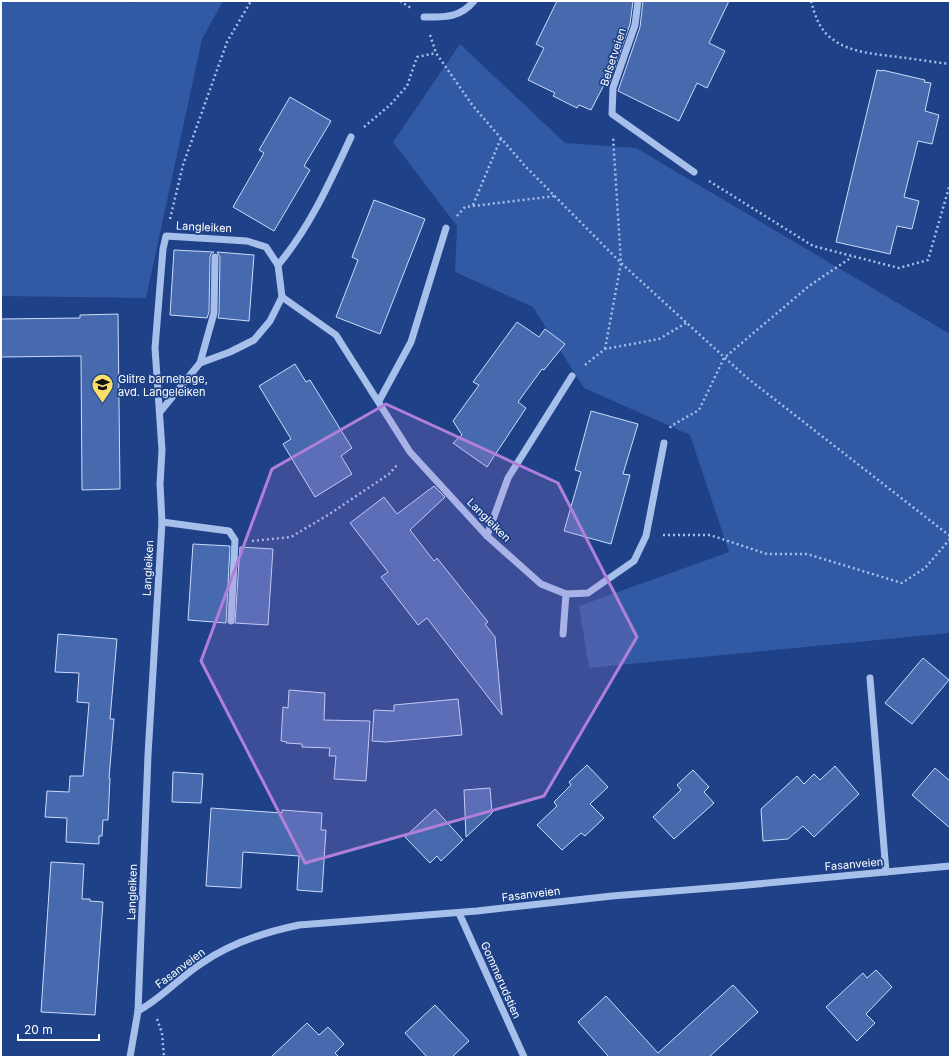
<svg xmlns="http://www.w3.org/2000/svg" width="951" height="1058" font-family="Inter,sans-serif">
  <rect width="100%" height="100%" fill="#1e4187"/>
  <!-- green -->
  <g fill="#3259a4">
    <path d="M2,1h127l1,2 5,-2h88l-21,38 -56,259 -145,-2z"/>
    <path d="M460,44l105,99 71,5 314,186v299l-361,35 -10,-62 150,-54 -39,-117 -106,-47 -51,-81 -78,-35 2,-46 -64,-84z"/>
  </g>
  <!-- building -->
  <g fill="#476aaf" stroke="#ccdbf8">
    <path d="M557,1h76l-3,23 -22,63 -4,-2 -13,25 -12,-5 -2,3 -24,-12 2,-3 -27,-13 16,-32 -8,-4z"/>
    <path d="M643,1h86l-20,42 16,8 -18,37 -10,-5 -18,38 -61,-30 22,-64z"/>
    <path d="M877,70l5,1v-1l43,10 -1,2 7,1 -6,28 14,4 -7,29 -14,-3 -14,56 15,4 -7,28 -15,-3 -7,28 -54,-12z"/>
    <path d="M290,97l41,24 -27,45 6,4 -36,61 -41,-24 31,-54 -5,-3z"/>
    <path d="M374,200l51,19 -45,115 -44,-17 22,-57 -6,-3z"/>
    <path d="M174,250l40,2 -3,2 -1,3 -1,55 -2,6 -37,-3z"/>
    <path d="M217,252l37,3 -5,66 -31,-3 1,-5 1,-56z"/>
    <path d="M118,314l2,175 -38,1 -1,-134 -80,1v-38l79,-1v-3z"/>
    <path d="M517,322l22,15 6,-8 20,15 -21,26 -2,-1 -24,33 8,6 -39,59 -34,-24 9,-8 -9,-14 26,-36 -6,-3z"/>
    <path d="M295,364l11,18 4,-2 42,68 -11,8 11,18 -37,23 -32,-53 8,-5 -32,-53z"/>
    <path d="M591,411l47,13 -15,50 7,1 -19,69 -47,-13 17,-59 -6,-2z"/>
    <path d="M434,486l11,11 -35,33 24,31 3,-3 51,64 -3,2 10,13 7,78 -75,-97 -9,7 -37,-48 7,-5 -38,-49 34,-26 13,17z"/>
    <path d="M193,544l37,2 -4,77 -38,-3z"/>
    <path d="M240,547l33,2 -5,76 -33,-2z"/>
    <path d="M58,634l59,5 -7,80h4l-5,59h1l-2,42h-5l-1,16h-3v8l-33,-2 1,-24 -22,-1 2,-26 22,1 1,-16h13l6,-73 -12,-1 2,-29 -24,-1z"/>
    <path d="M923,658l26,22 -37,44 -27,-21z"/>
    <path d="M289,690l36,3 -1,27 46,1 -4,60 -32,-2 2,-23h-7l1,-8 -28,-1v-3l-16,-1 1,-1 -6,-1 2,-34 5,1z"/>
    <path d="M458,699l4,36 -76,7 -14,-1 2,-31 20,1v-6z"/>
    <path d="M587,765l21,22 -18,17 14,14 -19,18 -4,-3 -19,17 -25,-25 20,-19 -3,-4 17,-17 -2,-3z"/>
    <path d="M835,766l24,28 -45,43 -11,-11 -15,13 -25,2 -2,-32 36,-33 7,8 10,-10 6,6z"/>
    <path d="M935,768l15,13v47l-38,-33z"/>
    <path d="M693,770l16,17 -5,5 10,11 -40,36 -21,-22 28,-27 -4,-5z"/>
    <path d="M173,772l30,2 -2,29 -29,-1z"/>
    <path d="M490,788l2,25 -26,24 -2,-47z"/>
    <path d="M211,808l71,5v-3l40,3 -1,17h5l-4,62 -25,-2 2,-34 -56,-4 -2,36 -35,-2z"/>
    <path d="M435,809l28,31 -22,21 -4,-5 -7,7 -25,-26z"/>
    <path d="M51,862l33,2 -2,35h8v2l13,1 -8,113 -54,-3z"/>
    <path d="M876,970l16,17 -26,27 9,9 -18,18 -31,-34 37,-34 4,5z"/>
    <path d="M733,985l25,27 -49,45h-100l-31,-35 28,-26 52,57z"/>
    <path d="M435,1005l34,36 -17,16h-25l-22,-24z"/>
    <path d="M307,1023l12,12 9,-8 16,17 -9,9 4,4h-68z"/>
  </g>
  <g fill="none" stroke-linecap="round" stroke-linejoin="round">
    <!-- path -->
    <g stroke="#a7bfeb" stroke-width="2.5" stroke-dasharray="2 3" stroke-linecap="butt">
      <path d="M400,1l11,7"/>
      <path d="M811,1c4,14 8,28 20,37 18,15 45,16 67,19 17,2 35,5 52,7"/>
      <path d="M430,35l6,18 37,53 52,60 96,97 125,114 204,159"/>
      <path d="M364,127l26,-22 17,-19 10,-29 19,-4"/>
      <path d="M709,181l104,65 86,22 29,-8 22,-76"/>
      <path d="M473,205l28,-67"/>
      <path d="M457,216l8,-9 90,-11"/>
      <path d="M170,219l13,-54 44,-123 24,-41"/>
      <path d="M605,349l16,-86 -8,-126"/>
      <path d="M585,365l20,-16 54,-10 27,-16"/>
      <path d="M670,428l1,-2 28,-16 25,-52 85,-72 43,-29"/>
      <path d="M663,535h47l57,19h40l95,29 23,-15 25,-29"/>
      <path d="M252,541l39,-4 37,-22 61,-41 9,-10"/>
      <path d="M157,1019l5,14 2,24"/>
    </g>
    <!-- minor -->
    <g stroke="#a7bfeb" stroke-width="7">
      <path d="M638,1l-3,24 -22,63 -1,26 82,58"/>
      <path d="M424,17c21,0 36,1 50,-16"/>
      <path d="M278,265c32,-38 52,-83 73,-128"/>
      <path d="M282,297l54,38 74,117 77,84 54,48 25,10 22,-1 46,-32 12,-25 18,-93"/>
      <path d="M379,401l32,-59 35,-114"/>
      <path d="M160,412l40,-49 14,-50 1,-56"/>
      <path d="M162,522l67,9 6,9 -4,81"/>
      <path d="M487,536l21,-58 64,-102"/>
      <path d="M563,634l3,-40"/>
      <path d="M870,678l16,194"/>
      <path d="M459,913l65,144"/>
      <path d="M138,1011c24,-13 42,-34 64,-48 29,-20 63,-31 97,-38l178,-14 135,-15 124,-10 214,-20"/>
      <path d="M130,1057l8,-46 10,-256 14,-233 -2,-38 2,-34 -7,-102 8,-99 3,-13 81,5 19,6 12,18 4,32 -12,24 -16,19 -24,12 -30,11"/>
    </g>
  </g>
  <!-- marked area -->
  <path fill="#b080d9" fill-opacity="0.2" stroke="#b080d9" stroke-width="3" stroke-linejoin="round" d="M386,404l172,79 79,154 -93,159 -239,67 -104,-202 71,-192z"/>
  <!-- icons -->
  <defs>
    <symbol id="school-pin" viewBox="-11 -11 22 30"><path d="M0 17L-7.5 6A9.5 9.5 0 1 1 7.5 6Z" fill="#f9de67" stroke="#1e4187"/><path d="M0-5L7-2L0 1L-7-2ZM-4 1L0 2.5L4 1V4Q0 6-4 4Z" fill="#111"/></symbol>
  </defs>
  <g fill-rule="evenodd">
    <use href="#school-pin" x="90" y="372" width="25" height="34"/>
  </g>
  <g text-anchor="middle" stroke-width="3.5" stroke-linejoin="round" paint-order="stroke">
    <!-- street labels -->
    <g font-size="11" fill="#fff" stroke="#1e4187">
      <text transform="translate(613 57) rotate(-72)" y="4">Belsetveien</text>
      <text transform="translate(204 227) rotate(3)" y="4">Langleiken</text>
      <text transform="translate(489 520) rotate(45)" y="4">Langleiken</text>
      <text transform="translate(148 568) rotate(-87)" y="4">Langleiken</text>
      <text transform="translate(854 864) rotate(-5)" y="4">Fasanveien</text>
      <text transform="translate(132 892) rotate(-88)" y="4">Langleiken</text>
      <text transform="translate(531 894) rotate(-7)" y="4">Fasanveien</text>
      <text transform="translate(180 968) rotate(-37)" y="4">Fasanveien</text>
      <text transform="translate(501 980) rotate(66)" y="4">Gommerudstien</text>
    </g>
    <!-- poi labels -->
    <g font-size="11" fill="#fff" stroke="#1e4187" text-anchor="start">
      <text x="118" y="383">Glitre barnehage,<tspan x="118" dy="13">avd. Langeleiken</tspan></text>
    </g>
  </g>
  <!-- border -->
  <rect width="951" height="1058" fill="none" stroke="#ffffff" stroke-width="4"/>
  <!-- scale -->
  <path d="M18 1034v6h81v-6" fill="none" stroke="#ffffff" stroke-width="2"/>
  <text x="24" y="1034" font-size="12" fill="#ffffff" stroke="#1e4187" stroke-width="3" paint-order="stroke">20 m</text>
</svg>
